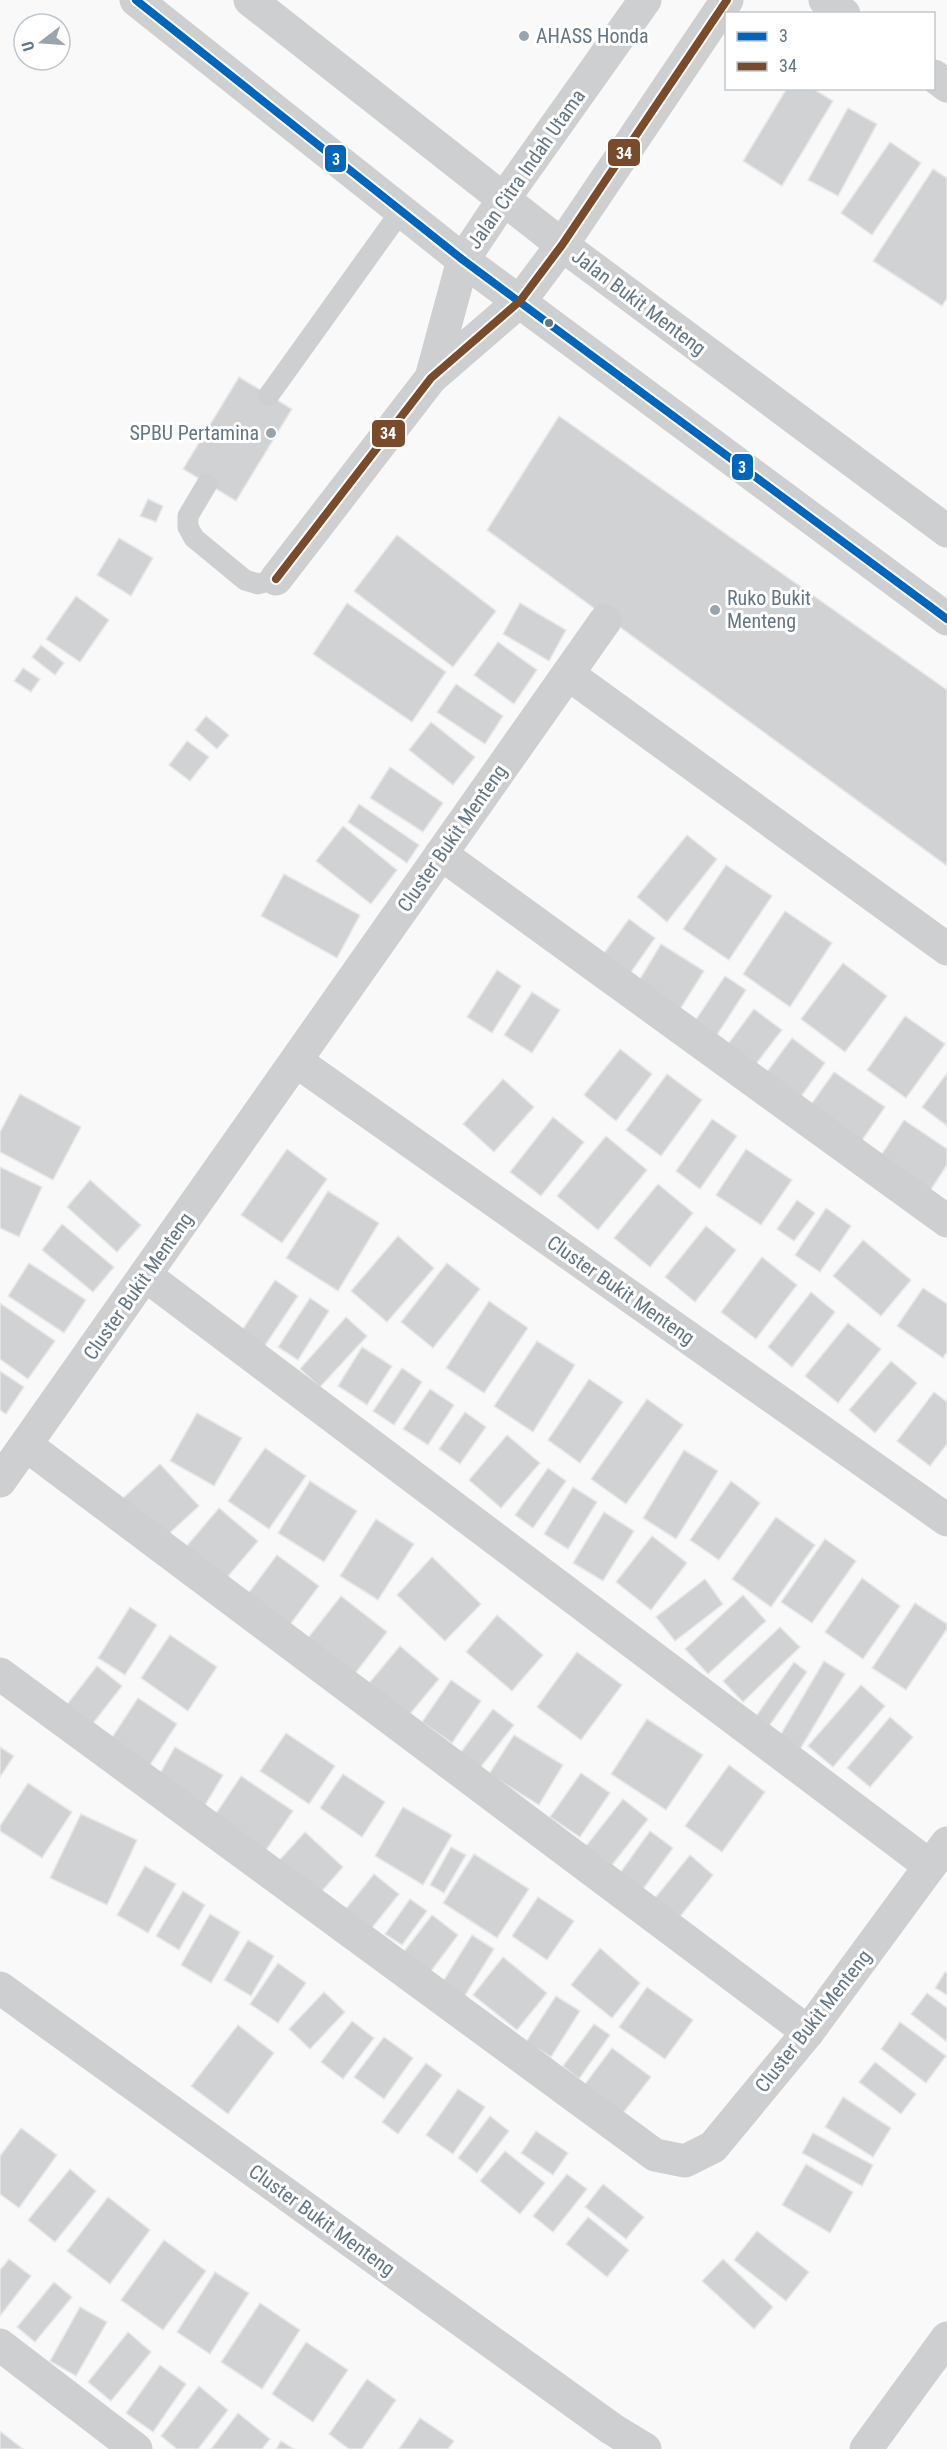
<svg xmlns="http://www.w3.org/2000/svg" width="947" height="2449" font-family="'Roboto Condensed',sans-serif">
  <rect width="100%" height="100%" fill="#f9f9f9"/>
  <!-- building -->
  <g fill="#d0d2d3" stroke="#e8e8e8" stroke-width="1.5">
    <path d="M787,88h25l21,13 -51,85 -39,-25z"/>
    <path d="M848,108l29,16 -39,72 -30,-16z"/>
    <path d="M890,142l31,21 -49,72 -31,-22z"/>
    <path d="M933,169l14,9v120l-5,8 -69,-45z"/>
    <path d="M239,377l53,32 -56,92 -53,-32z"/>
    <path d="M559,416l388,274v176l-460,-336z"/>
    <path d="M148,499l15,7 -7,16 -16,-6z"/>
    <path d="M397,535l99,76 -43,56 -99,-76z"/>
    <path d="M119,538l34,20 -22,38 -34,-21z"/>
    <path d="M76,596l33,24 -29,42 -34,-23z"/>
    <path d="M347,603l99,69 -34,50 -99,-68z"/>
    <path d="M520,603l46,27 -17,31 -46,-27z"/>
    <path d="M498,642l39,28 -23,34 -40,-29z"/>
    <path d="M41,645l23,18 -9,12 -23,-18z"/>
    <path d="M23,668l17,11 -9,13 -17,-11z"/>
    <path d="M456,684l47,32 -18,28 -48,-32z"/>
    <path d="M206,716l23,19 -12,14 -22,-19z"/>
    <path d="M431,722l44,35 -22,28 -44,-35z"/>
    <path d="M187,741l22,16 -19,24 -21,-16z"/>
    <path d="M390,767l53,36 -20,29 -53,-34z"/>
    <path d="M359,804l60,41 -12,18 -59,-41z"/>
    <path d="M343,826l54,44 -26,34 -55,-43z"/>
    <path d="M687,835l30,24 -50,63 -30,-25z"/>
    <path d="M726,865l46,31 -43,64 -46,-31z"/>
    <path d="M284,874l76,41 -23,43 -76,-42z"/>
    <path d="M785,911l47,32 -42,64 -47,-33z"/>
    <path d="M629,919l26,19 -26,37 -27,-19z"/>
    <path d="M661,944l43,27 -25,40 -42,-27z"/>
    <path d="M843,963l44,33 -42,56 -44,-33z"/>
    <path d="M497,970l24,16 -29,47 -25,-16z"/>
    <path d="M725,976l21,14 -35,54 -22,-14z"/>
    <path d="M532,992l28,18 -28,43 -28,-18z"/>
    <path d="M754,1009l28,21 -33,43 -27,-21z"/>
    <path d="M905,1016l40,28 -39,54 -39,-28z"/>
    <path d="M792,1038l33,25 -27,38 -34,-25z"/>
    <path d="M620,1049l32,25 -36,47 -32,-26z"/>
    <path d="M834,1072l51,35 -29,42 -51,-36z"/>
    <path d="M947,1073v53l-25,-19z"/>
    <path d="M667,1074l35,26 -41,56 -35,-26z"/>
    <path d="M503,1079l31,28 -40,45 -31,-28z"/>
    <path d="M20,1094l61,33 -28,53 -53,-28v-20z"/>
    <path d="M553,1117l31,25 -43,54 -31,-24z"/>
    <path d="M712,1119l25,17 -37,53 -24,-18z"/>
    <path d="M904,1120l43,29v16l-21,32 -50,-34z"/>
    <path d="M606,1136l41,34 -49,60 -41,-34z"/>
    <path d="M287,1149l40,30 -45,64 -41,-28z"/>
    <path d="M746,1149l46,31 -31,45 -45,-30z"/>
    <path d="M0,1167l42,20 -23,50 -19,-9z"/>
    <path d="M90,1180l51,45 -24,27 -50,-45z"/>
    <path d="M658,1184l35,29 -43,54 -36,-29z"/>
    <path d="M328,1191l51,32 -41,68 -52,-33z"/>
    <path d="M797,1200l18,13 -21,28 -17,-12z"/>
    <path d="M826,1208l25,18 -31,46 -25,-17z"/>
    <path d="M62,1224l52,43 -21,25 -51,-42z"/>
    <path d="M706,1226l30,24 -41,52 -30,-25z"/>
    <path d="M398,1236l36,32 -47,54 -36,-31z"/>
    <path d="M863,1240l48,40 -30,36 -48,-40z"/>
    <path d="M762,1257l35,28 -41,54 -35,-27z"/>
    <path d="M29,1263l57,37 -22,33 -56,-37z"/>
    <path d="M447,1263l33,26 -47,59 -32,-26z"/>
    <path d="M275,1280l23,16 -34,51 -23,-15z"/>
    <path d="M923,1288l24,16v48l-4,6 -46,-32z"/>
    <path d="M811,1292l24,20 -43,55 -24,-20z"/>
    <path d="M310,1298l19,13 -31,49 -20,-13z"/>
    <path d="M489,1301l39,27 -44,65 -38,-25z"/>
    <path d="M0,1303l55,38 -27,38 -28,-20z"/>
    <path d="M346,1317l21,19 -47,51 -20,-18z"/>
    <path d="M848,1323l33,26 -43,54 -33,-27z"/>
    <path d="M537,1341l38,24 -42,67 -39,-26z"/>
    <path d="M362,1347l30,19 -25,39 -29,-19z"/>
    <path d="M891,1361l26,22 -42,50 -26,-23z"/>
    <path d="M402,1368l20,14 -28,43 -21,-14z"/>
    <path d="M0,1371l24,16 -18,27 -6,-4z"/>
    <path d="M589,1379l34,23 -43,61 -32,-23z"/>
    <path d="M430,1389l24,16 -26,40 -25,-16z"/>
    <path d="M934,1392l13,10v42l-17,22 -33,-25z"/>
    <path d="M647,1399l36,26 -57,79 -35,-25z"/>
    <path d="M465,1412l21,15 -26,37 -21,-15z"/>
    <path d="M197,1413l45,25 -28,48 -44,-25z"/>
    <path d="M507,1435l33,28 -39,45 -32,-28z"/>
    <path d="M265,1448l41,28 -37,53 -41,-28z"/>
    <path d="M684,1450l34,21 -42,68 -33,-21z"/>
    <path d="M160,1464l39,42 -38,35 -39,-42z"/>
    <path d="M548,1468l18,13 -33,47 -18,-13z"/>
    <path d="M310,1481l47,30 -33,51 -46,-29z"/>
    <path d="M731,1481l29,22 -41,57 -29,-20z"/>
    <path d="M573,1487l24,15 -29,47 -24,-15z"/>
    <path d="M219,1508l39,33 -40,47 -39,-33z"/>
    <path d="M604,1512l30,19 -31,50 -30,-18z"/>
    <path d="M776,1517l39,28 -44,62 -39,-28z"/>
    <path d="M376,1519l38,25 -36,56 -38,-24z"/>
    <path d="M652,1536l35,27 -36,47 -35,-28z"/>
    <path d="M825,1539l31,22 -44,62 -31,-21z"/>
    <path d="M277,1555l42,31 -33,44 -42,-31z"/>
    <path d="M432,1557l49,47 -36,37 -48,-46z"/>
    <path d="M862,1578l38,28 -37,53 -38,-27z"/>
    <path d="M705,1579l18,25 -48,37 -19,-24z"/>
    <path d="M743,1595l23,26 -58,53 -23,-25z"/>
    <path d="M341,1596l46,36 -37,48 -46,-37z"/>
    <path d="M915,1603l32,21v5l-41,61 -34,-22z"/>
    <path d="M130,1607l27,18 -32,50 -27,-17z"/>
    <path d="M497,1615l46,40 -31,36 -46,-39z"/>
    <path d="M780,1627l20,20 -57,55 -20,-21z"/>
    <path d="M170,1635l47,32 -29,44 -47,-33z"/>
    <path d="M400,1646l39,33 -35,42 -39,-33z"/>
    <path d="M577,1652l45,33 -41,55 -44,-33z"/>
    <path d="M824,1661l21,13 -46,77 -21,-12z"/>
    <path d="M794,1662l13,10 -40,57 -13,-10z"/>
    <path d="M97,1666l25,20 -35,45 -26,-19z"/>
    <path d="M451,1680l30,21 -29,42 -30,-21z"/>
    <path d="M861,1685l24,21 -52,61 -25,-21z"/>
    <path d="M138,1698l39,26 -31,47 -39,-26z"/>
    <path d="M493,1709l21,16 -34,43 -19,-16z"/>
    <path d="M890,1717l23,20 -43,50 -23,-19z"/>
    <path d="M647,1719l56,36 -37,55 -55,-36z"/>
    <path d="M286,1733l49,33 -26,38 -49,-33z"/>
    <path d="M514,1735l49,30 -24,40 -50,-31z"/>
    <path d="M0,1747l14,9 -14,21z"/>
    <path d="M175,1747l48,28 -22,37 -47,-28z"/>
    <path d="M729,1765l36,27 -43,60 -37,-26z"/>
    <path d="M581,1773l29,20 -30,44 -30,-20z"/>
    <path d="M343,1774l42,28 -23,35 -42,-29z"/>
    <path d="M241,1776l52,35 -29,42 -51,-35z"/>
    <path d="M28,1783l44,29 -30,46 -42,-27v-5z"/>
    <path d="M623,1799l25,20 -36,46 -26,-19z"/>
    <path d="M403,1807l49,28 -29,50 -48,-29z"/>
    <path d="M81,1814l56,26 -30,65 -57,-27z"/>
    <path d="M650,1831l23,17 -30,41 -23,-16z"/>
    <path d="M305,1832l38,35 -28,32 -39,-35z"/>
    <path d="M451,1847l15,8 -22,38 -14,-8z"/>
    <path d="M474,1854l55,35 -32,49 -54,-35z"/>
    <path d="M690,1855l23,20 -38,48 -24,-20z"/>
    <path d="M145,1866l31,18 -28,49 -31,-18z"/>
    <path d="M374,1874l25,20 -32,40 -25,-20z"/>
    <path d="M183,1891l22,14 -26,45 -23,-14z"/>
    <path d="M538,1897l36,24 -27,39 -35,-24z"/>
    <path d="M410,1899l17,12 -25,34 -17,-11z"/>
    <path d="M210,1914l30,18 -29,51 -30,-18z"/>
    <path d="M432,1915l26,20 -30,40 -26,-21z"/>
    <path d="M472,1935l22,14 -30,48 -22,-14z"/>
    <path d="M248,1940l26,16 -23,40 -27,-16z"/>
    <path d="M600,1948l40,35 -28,35 -41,-33z"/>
    <path d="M503,1957l44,36 -30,37 -44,-35z"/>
    <path d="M278,1963l28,20 -28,40 -28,-19z"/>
    <path d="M945,1972l2,1v22l-12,-7z"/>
    <path d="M647,1987l46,33 -28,39 -46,-32z"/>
    <path d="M324,1992l21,20 -35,37 -21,-20z"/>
    <path d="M927,1993l20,15v34l-36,-28z"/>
    <path d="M556,1996l24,15 -29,46 -25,-15z"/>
    <path d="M352,2021l22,17 -31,41 -22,-17z"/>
    <path d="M900,2022l46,34 -20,27 -45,-34z"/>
    <path d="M594,2024l16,11 -31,44 -16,-13z"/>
    <path d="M238,2025l36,28 -46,61 -37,-28z"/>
    <path d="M384,2037l29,21 -29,41 -30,-22z"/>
    <path d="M612,2048l39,29 -35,45 -37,-30z"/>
    <path d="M875,2062l41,32 -15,20 -42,-32z"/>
    <path d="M426,2063l16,12 -44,59 -16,-12z"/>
    <path d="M458,2089l27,18 -32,47 -27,-19z"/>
    <path d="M843,2097l48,31 -18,29 -48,-30z"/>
    <path d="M490,2116l19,15 -32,42 -19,-15z"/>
    <path d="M21,2128l36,27 -38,53 -19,-14v-38z"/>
    <path d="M536,2131l32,22 -15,22 -32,-22z"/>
    <path d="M813,2133l60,32 -11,21 -60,-33z"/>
    <path d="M505,2151l40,32 -25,31 -40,-33z"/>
    <path d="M806,2164l47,28 -23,41 -48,-28z"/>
    <path d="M70,2169l26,22 -41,51 -27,-22z"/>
    <path d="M567,2174l20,15 -34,43 -20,-16z"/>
    <path d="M603,2184l41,33 -18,22 -41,-32z"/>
    <path d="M108,2197l42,33 -40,54 -43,-33z"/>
    <path d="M588,2217l41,33 -22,27 -41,-33z"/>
    <path d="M757,2231l52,41 -23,29 -52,-41z"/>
    <path d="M164,2240l42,31 -43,59 -42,-30z"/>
    <path d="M9,2259l22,17 -31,40v-46z"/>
    <path d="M723,2259l50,48 -19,22 -52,-48z"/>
    <path d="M215,2272l34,21 -39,61 -33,-22z"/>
    <path d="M54,2282l18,15 -37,45 -18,-15z"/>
    <path d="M260,2303l40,27 -38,59 -41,-27z"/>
    <path d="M80,2307l27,15 -31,54 -26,-15z"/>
    <path d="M128,2332l23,20 -40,49 -23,-19z"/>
    <path d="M306,2342l42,28 -35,52 -41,-28z"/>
    <path d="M160,2365l26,19 -33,48 -27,-19z"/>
    <path d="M367,2379l29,21 -34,49h-13l-20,-15z"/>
    <path d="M199,2386l29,24 -30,39h-21l-16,-13z"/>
    <path d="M238,2413l32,26 -8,10h-51z"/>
    <path d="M420,2418l34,23 -6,8h-49z"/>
    <path d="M0,2431l23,18h-23z"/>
    <path d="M281,2441l13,8h-18z"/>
  </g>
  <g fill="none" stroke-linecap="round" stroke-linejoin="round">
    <!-- service -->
    <g stroke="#cecfd0" stroke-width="21">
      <path d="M269,395l132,-184"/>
      <path d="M207,484l-19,32v11l6,11 51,42 13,4 18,-5"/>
    </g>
    <!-- minor -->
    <g stroke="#cecfd0" stroke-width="33">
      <path d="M825,0l19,14"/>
      <path d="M934,76l13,10"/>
      <path d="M431,378l32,-118 40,-60 142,-200"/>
      <path d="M276,579l155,-201 89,-77 42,-56 165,-245"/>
      <path d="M568,674l379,275"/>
      <path d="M441,854l506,367"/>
      <path d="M296,1061l651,459"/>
      <path d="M145,1275l785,591"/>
      <path d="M26,1445l782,587"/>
      <path d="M0,1481l605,-860"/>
      <path d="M0,1674l655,481 30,6 28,-14 95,-115 139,-189"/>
      <path d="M0,1988l612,441 33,20"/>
      <path d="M0,2345l136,104"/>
      <path d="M866,2449l81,-111"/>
    </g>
    <!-- tertiary -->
    <g stroke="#cecfd0" stroke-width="33">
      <path d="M136,0l327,260 484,359"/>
      <path d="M250,0l312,245 385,286"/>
    </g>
    <defs>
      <path id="bus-1" d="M136,0l327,260 484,359"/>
      <path id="bus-2" d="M276,579l155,-201 89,-77 42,-56 165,-245"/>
    </defs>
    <!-- bus-1 casing -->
    <use href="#bus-1" stroke="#fff" stroke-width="12"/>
    <!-- bus-2 casing -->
    <use href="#bus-2" stroke="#fff" stroke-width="12"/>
    <!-- bus-1 -->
    <use href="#bus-1" stroke="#0065bd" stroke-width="8"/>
    <!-- bus-2 -->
    <use href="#bus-2" stroke="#7a4b2a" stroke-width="8"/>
  </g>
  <!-- markers -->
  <g fill="#99a4ac" stroke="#fff" stroke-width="2">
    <circle cx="524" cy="36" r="6"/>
    <circle cx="271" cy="433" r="6"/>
    <circle cx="715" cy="610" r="6"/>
  </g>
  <circle fill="#657683" stroke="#fff" stroke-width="2" cx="549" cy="323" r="5"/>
  <g text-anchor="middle" stroke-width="6" stroke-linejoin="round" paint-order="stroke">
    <!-- poi labels -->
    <g font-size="20" fill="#657683" stroke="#fff" text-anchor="start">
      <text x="536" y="43">AHASS Honda</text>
      <text x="259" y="440" text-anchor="end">SPBU Pertamina</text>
      <text x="727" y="605">Ruko Bukit<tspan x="727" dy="23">Menteng</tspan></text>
    </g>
    <!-- street labels -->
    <g font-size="20" fill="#657683" stroke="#fff">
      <text transform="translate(526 169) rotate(-55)" y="7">Jalan Citra Indah Utama</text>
      <text transform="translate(639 302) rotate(37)" y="7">Jalan Bukit Menteng</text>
      <text transform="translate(452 838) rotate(-55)" y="7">Cluster Bukit Menteng</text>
      <text transform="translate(138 1286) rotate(-55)" y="7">Cluster Bukit Menteng</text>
      <text transform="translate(621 1290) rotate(35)" y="7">Cluster Bukit Menteng</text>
      <text transform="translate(813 2021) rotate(-52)" y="7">Cluster Bukit Menteng</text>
      <text transform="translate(322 2220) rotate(36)" y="7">Cluster Bukit Menteng</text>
    </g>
  </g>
  <g stroke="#fff" stroke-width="2">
    <rect x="607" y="138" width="34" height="29" rx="6" fill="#7a4b2a"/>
    <rect x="324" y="144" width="23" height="29" rx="6" fill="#0065bd"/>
    <rect x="371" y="419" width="35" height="29" rx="6" fill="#7a4b2a"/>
    <rect x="731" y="453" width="23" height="28" rx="6" fill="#0065bd"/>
  </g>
  <g font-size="16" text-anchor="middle" font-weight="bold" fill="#fff">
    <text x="624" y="159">34</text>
    <text x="336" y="165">3</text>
    <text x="388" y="439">34</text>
    <text x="742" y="473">3</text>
  </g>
  <!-- legend -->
  <rect x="725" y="12" width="210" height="78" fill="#ffffff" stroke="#c1c8cd" stroke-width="1.5"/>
  <rect x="737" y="32" width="30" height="9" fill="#0065bd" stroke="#c1c8cd" stroke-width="1.5"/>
  <text x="779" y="42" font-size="18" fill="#657683">3</text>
  <rect x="737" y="62" width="30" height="9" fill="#7a4b2a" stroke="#c1c8cd" stroke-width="1.5"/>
  <text x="779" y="72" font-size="18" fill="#657683">34</text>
  <!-- north arrow -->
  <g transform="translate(42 42) rotate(253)"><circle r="28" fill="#ffffff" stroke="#c1c8cd" stroke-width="1.5"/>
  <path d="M0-4.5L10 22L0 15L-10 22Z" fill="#99a4ac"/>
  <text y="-9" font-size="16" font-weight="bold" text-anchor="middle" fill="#657683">U</text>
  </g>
</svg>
